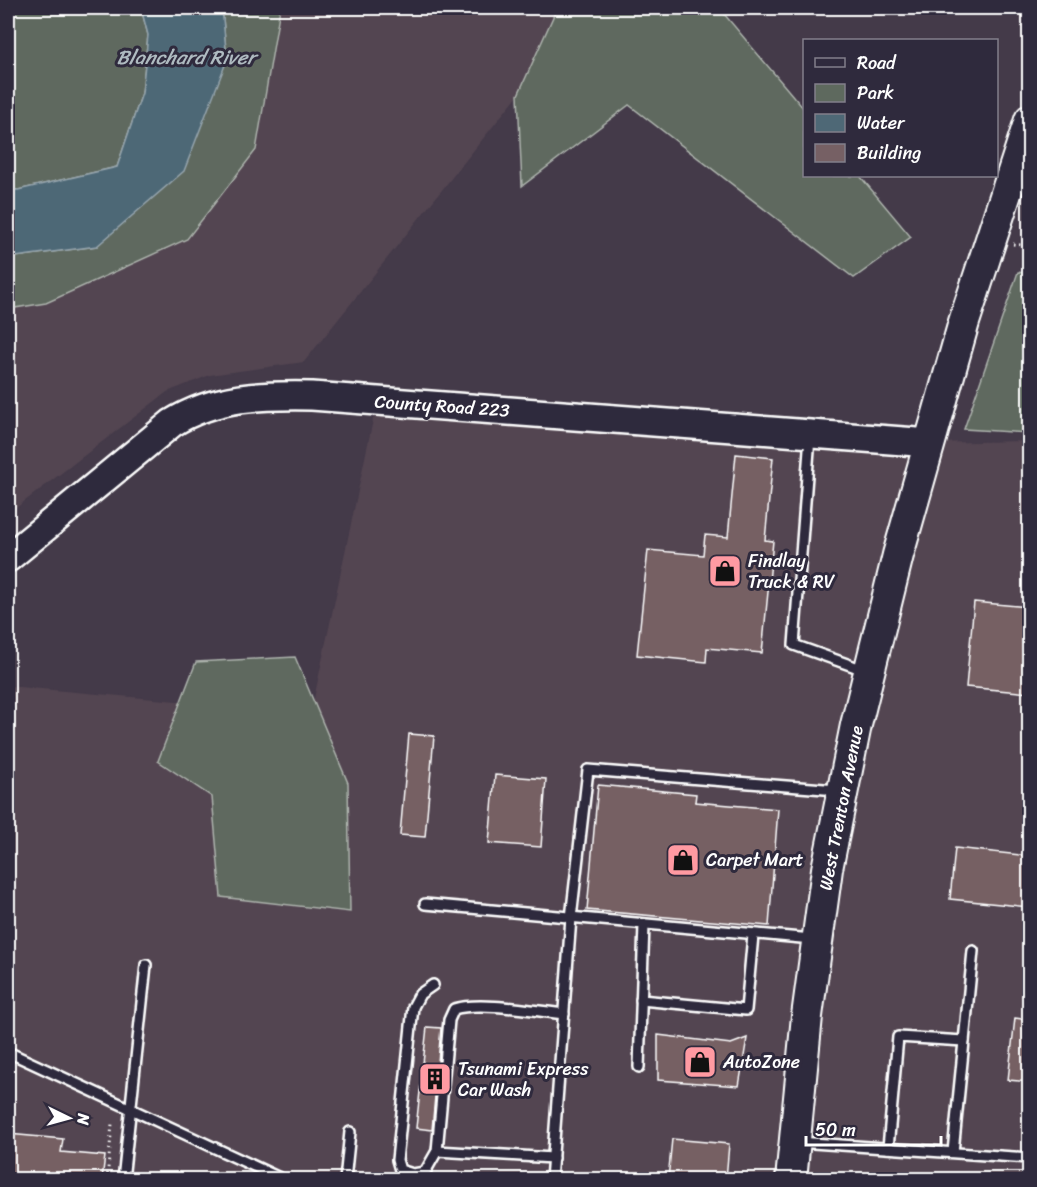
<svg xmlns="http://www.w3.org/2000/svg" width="1037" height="1187" font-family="Sriracha,sans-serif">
  <rect width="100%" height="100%" fill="#443a49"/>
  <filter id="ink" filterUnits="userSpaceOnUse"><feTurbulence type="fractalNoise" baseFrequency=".0167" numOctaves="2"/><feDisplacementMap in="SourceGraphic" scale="12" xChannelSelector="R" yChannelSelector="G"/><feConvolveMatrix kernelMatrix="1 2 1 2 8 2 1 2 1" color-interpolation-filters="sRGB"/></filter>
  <g filter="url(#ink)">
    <!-- built -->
    <g fill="#534551">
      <path d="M280,8h277l-39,87 -214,267 -94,13 -43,17 -159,122v-205l38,-6 141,-64 69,-89z"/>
      <path d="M377,401l553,42 99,-2v738h-1021v-493l303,27z"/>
    </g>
    <!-- green -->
    <g fill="#5e695e" stroke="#aeb4ae" stroke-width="1.5">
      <path d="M8,8h133l7,27 -6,58 -25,74 -99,23h-10z"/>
      <path d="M222,8h58l-24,142 -69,89 -141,64 -38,6v-51l89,-12 130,-186z"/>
      <path d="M557,8h171l-4,6 80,95v67h56l51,61 -57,41 -225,-173 -107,81 -4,-91z"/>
      <path d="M1018,272l11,2v159l-65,-4z"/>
      <path d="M295,657l53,126 2,129 -129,-15 -9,-100 -54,-36 38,-99z"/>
    </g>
    <!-- water -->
    <path fill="#4e6876" stroke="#95a4ad" stroke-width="1.5" d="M141,8h81l5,52 -43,111 -87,75 -89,12v-68h10l99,-23 25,-74 6,-58z"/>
    <!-- building -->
    <g fill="#766064" stroke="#fff" stroke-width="1.5">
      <path d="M736,454l37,4 -8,82 8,1 -11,112 -55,-5 -1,14 -69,-7 11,-105 55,5 2,-20 23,2z"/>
      <path d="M974,602l55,5v86l-63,-6z"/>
      <path d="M409,734l25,2 -9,101 -25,-2z"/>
      <path d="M495,775l51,4 -5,68 -52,-4z"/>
      <path d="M598,785l98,9 -1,8 83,7 -9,117 -182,-16z"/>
      <path d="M955,848l74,8v51l-79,-8z"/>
      <path d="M1015,1018l14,2v62l-21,-2z"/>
      <path d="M427,1027l14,1 -9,102 -16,-2z"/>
      <path d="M658,1035l73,9 16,-6 -8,48 -81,-6z"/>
      <path d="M8,1134l55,5 -2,13 44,4 -3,23h-94z"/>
      <path d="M672,1139l57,5 -3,35h-58z"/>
    </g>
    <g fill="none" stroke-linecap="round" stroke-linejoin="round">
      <defs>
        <g id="lane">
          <path d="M810,437l-16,208 70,25"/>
          <path d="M425,904l387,35"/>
          <path d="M433,985l-13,9 -7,13 -16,153 3,10 13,4 12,-2 12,-21 12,-131 5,-11c25,-8 81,2 110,5"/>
          <path d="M641,1000l105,10 7,-75"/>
          <path d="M8,1052l276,128"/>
          <path d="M639,1067l5,-142"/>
          <path d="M798,1142l232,16"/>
          <path d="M888,1148l10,-111 66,4"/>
          <path d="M437,1151l116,7"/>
          <path d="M953,1152l20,-201"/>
          <path d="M123,1180l23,-215"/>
          <path d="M345,1180l5,-48"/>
          <path d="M551,1180l20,-262 17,-148 249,20"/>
        </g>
        <path id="secondary" d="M8,558l164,-135c43,-27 91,-28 140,-27l618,47"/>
        <path id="primary" d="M791,1180l16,-164 20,-147 29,-144 42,-170 66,-233 66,-202"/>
      </defs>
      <!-- lane casing -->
      <use href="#lane" stroke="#fff" stroke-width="14"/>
      <!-- secondary casing -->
      <use href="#secondary" stroke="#fff" stroke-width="32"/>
      <!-- primary casing -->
      <use href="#primary" stroke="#fff" stroke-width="34"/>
      <!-- path -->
      <g stroke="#fff" stroke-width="3" stroke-dasharray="1.5 4.5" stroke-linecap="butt">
        <path d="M1013,244l17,2"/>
        <path d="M107,1180l5,-56"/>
      </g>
      <!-- lane -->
      <use href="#lane" stroke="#2f2a3d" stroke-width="9"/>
      <!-- secondary -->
      <use href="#secondary" stroke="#2f2a3d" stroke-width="27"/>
      <!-- primary -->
      <use href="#primary" stroke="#2f2a3d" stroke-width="30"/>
    </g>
  </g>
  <!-- icons -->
  <defs>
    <symbol id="shop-square" viewBox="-11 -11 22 22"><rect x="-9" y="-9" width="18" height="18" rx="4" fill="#ff9aa2" stroke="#2f2a3d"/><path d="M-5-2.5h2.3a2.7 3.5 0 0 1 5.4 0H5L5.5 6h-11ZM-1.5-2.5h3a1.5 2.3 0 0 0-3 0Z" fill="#111"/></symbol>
    <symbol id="building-square" viewBox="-11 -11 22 22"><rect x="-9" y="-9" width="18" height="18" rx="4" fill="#ff9aa2" stroke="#2f2a3d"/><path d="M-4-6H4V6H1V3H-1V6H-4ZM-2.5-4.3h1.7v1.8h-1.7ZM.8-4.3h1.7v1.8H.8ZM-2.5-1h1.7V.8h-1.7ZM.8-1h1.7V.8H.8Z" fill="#111"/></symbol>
  </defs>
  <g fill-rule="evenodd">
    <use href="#shop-square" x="706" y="552" width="38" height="38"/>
    <use href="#shop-square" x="664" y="841" width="38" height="38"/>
    <use href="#shop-square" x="681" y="1043" width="38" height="38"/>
    <use href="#building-square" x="416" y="1060" width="38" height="38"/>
  </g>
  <g text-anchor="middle" stroke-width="6" stroke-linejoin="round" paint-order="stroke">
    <!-- street labels -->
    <g font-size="18" fill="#fff" stroke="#2f2a3d">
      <text transform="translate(442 406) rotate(4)" y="6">County Road 223</text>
      <text transform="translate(841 808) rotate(-79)" y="6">West Trenton Avenue</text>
    </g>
    <!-- poi labels -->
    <g font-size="18" fill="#fff" stroke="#2f2a3d" text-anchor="start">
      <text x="748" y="567">Findlay<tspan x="748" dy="21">Truck &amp; RV</tspan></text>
      <text x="706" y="866">Carpet Mart</text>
      <text x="723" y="1068">AutoZone</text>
      <text x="458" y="1075">Tsunami Express<tspan x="458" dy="21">Car Wash</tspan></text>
    </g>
    <!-- water labels -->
    <g font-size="20" font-style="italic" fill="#afbbc1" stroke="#2f2a3d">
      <text x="186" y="64">Blanchard River</text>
    </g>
  </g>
  <!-- margin -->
  <rect width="1037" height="1187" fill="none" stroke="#2f2a3d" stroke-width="30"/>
  <rect x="15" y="15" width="1007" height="1157" fill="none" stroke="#fff" stroke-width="2" filter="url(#ink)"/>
  <!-- legend -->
  <rect x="803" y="39" width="195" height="138" fill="#2f2a3d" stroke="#827f8b" stroke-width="1.5"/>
  <rect x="815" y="58" width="30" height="9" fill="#2f2a3d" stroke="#827f8b" stroke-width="1.5"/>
  <text x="857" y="69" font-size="18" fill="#ffffff">Road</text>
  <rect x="815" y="84" width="30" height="18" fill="#5e695e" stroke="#827f8b" stroke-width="1.5"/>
  <text x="857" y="99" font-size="18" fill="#ffffff">Park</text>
  <rect x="815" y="114" width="30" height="18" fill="#4e6876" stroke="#827f8b" stroke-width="1.5"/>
  <text x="857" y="129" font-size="18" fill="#ffffff">Water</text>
  <rect x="815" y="144" width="30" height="18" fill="#766064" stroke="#827f8b" stroke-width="1.5"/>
  <text x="857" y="159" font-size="18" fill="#ffffff">Building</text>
  <!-- north arrow -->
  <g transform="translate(69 1118) rotate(95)" stroke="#2f2a3d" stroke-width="4.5" paint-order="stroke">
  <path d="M0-4.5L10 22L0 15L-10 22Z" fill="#ffffff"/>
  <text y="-9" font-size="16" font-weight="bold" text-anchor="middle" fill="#ffffff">N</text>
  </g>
  <!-- scale -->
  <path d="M806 1136v9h135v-9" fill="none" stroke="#ffffff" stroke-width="3"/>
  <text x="815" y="1136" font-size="18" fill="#ffffff" stroke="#2f2a3d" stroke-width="4.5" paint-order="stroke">50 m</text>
</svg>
